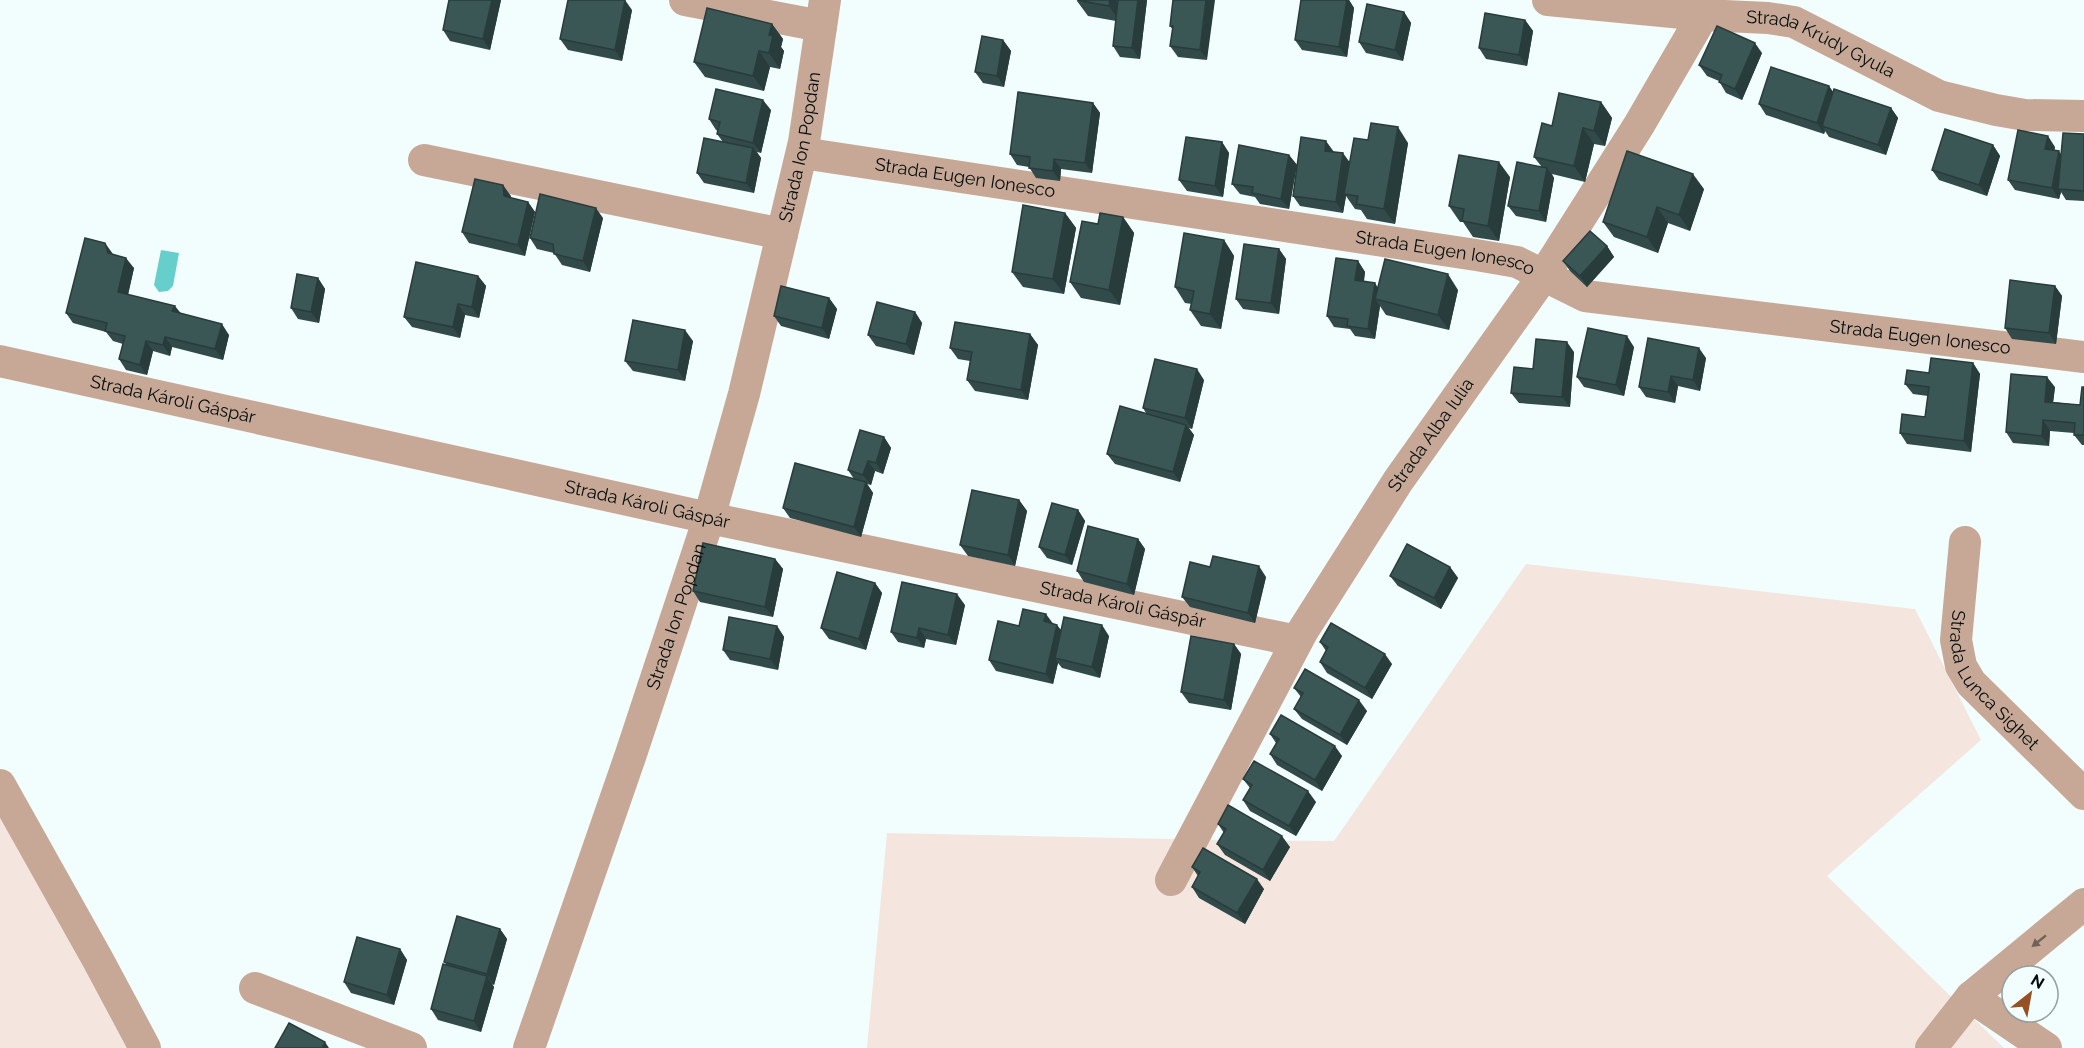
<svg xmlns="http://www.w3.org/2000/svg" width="2084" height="1048" font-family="Raleway,sans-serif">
  <rect width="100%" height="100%" fill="#f2fefd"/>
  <!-- green -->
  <g fill="#f4e6de">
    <path d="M1526,564l389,45 66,131 -154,136 177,172h-1137l20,-215 333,7 114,1z"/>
    <path d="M0,806l140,242h-140z"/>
  </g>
  <!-- water -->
  <path fill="#66cfcb" d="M161,250l18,3 -6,33 -5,5 -9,1 -5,-7z"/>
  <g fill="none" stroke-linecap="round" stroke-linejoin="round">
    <!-- minor -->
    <g stroke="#c7a896" stroke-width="32">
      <path d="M685,0l136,26"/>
      <path id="s1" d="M1548,0l155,15 65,3 26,4 145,74 57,14 29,5 59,1"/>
      <path id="s2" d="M802,153l674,102 41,7 68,34 499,61"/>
      <path d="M424,160l358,74"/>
      <path id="s3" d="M0,361l709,157 588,123"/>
      <path id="s4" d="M1965,542l-9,98 5,26 10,17 113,111"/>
      <path d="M0,785l98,175 47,88"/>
      <path id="s5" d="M1171,880l131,-248 96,-151 146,-206 95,-150 64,-110 6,-15"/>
      <path d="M255,988l156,60"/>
      <path d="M1971,997l75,51"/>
      <path id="s6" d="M529,1048l102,-294 78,-236 35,-124 60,-252 21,-142"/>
      <path d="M1931,1048l40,-51 113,-93"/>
    </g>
  </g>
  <!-- wall -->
  <g fill="#324a49">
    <path d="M449,0h52l-11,50 -40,-9 -7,-11z"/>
    <path d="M1147,0l-7,59 -20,-2 -7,-11 3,-25 -28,-5 -11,-15z"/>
    <path d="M1173,0l34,60 -29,-3 -8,-11 3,-16 -3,-4z"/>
    <path d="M1301,0h48l5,8 -7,49 -45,-7 -7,-10z"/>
    <path d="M632,10l-10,51 -54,-11 -8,-11z"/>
    <path d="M1404,12l7,11 -8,38 -37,-8 -7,-11z"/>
    <path d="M1525,20l8,11 -6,35 -41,-7 -7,-11z"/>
    <path d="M772,24l11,15 -2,8 3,4 -4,18 -10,-2 -6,24 -59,-14 -11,-15z"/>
    <path d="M1003,40l8,11 -7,36 -21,-4 -8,-11z"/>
    <path d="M1762,53l-20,47 -16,-7 -7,-12 -12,-5 -8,-11z"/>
    <path d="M1829,86l4,6 58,16 7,10 -12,37 -57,-18 -4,-6 -1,3 -58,-19 -7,-11z"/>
    <path d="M1601,102l11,16 -7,28 -11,-2 -9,38 -33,-8 2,4 -8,44 -30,-6 -8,-10 33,-40 -7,-9 18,-31z"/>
    <path d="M1093,103l7,10 -8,60 -31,-4 -1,12 -24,-3 -7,-11 -12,-2 -7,-11z"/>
    <path d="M771,110l-10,43 -4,-1 4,6 -7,35 -50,-10 -7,-10 26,-31 -6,-8 1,-3 -2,-1 -7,-11z"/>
    <path d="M2084,134v67l-18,-1 -5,-8 -2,7 -44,-9 -7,-10 47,-33 -1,4 7,4z"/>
    <path d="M1368,140l40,3 -13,81 -28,-5 -6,-9 -6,-1 -9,-13 -3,17 -43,-7 -7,-10 41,-44 15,10z"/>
    <path d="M1222,142l7,11 -6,44 -36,-6 -8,-11z"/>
    <path d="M1993,145l7,11 -13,40 -48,-16 -7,-10z"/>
    <path d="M1289,155l8,10 -8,44 -29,-5 -5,-7 -15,-3 -8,-10z"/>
    <path d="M1510,177l-11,64 -26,-4 -10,-15h-3l-11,-16z"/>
    <path d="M503,185l8,13 17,4 7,10 -10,44 -56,-13 -7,-11z"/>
    <path d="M1704,189l-14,42 -22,-8 -10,30 -44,-16 -11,-15z"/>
    <path d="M1065,213l11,15 -12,66 -41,-7 -11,-15z"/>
    <path d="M1123,217l11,16 -14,72 -39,-7 -11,-16 28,-58z"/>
    <path d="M603,218l-13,54 -28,-7 -8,-12 -17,-4 -7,-11z"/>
    <path d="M1224,240l10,16 -13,73 -20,-3 -11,-16 2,-6 -7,-1 -10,-16z"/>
    <path d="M1607,246l7,11 -27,30 -17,-16 -7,-10z"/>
    <path d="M1279,249l7,10 -7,55 -36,-5 -7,-10z"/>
    <path d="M113,254l21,14 -6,27 53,19 48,21 -6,25 -51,-13 -2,9 -17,-5 -6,24 -21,-5 -7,-11 4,-15 -10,-3 -7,-9 -33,-9 -7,-10z"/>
    <path d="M1358,261l7,11 -1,10 14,6 80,2 -9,40 -63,-15 -6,-9 -5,33 -20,-3 -5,-7 -16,-2 -7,-11z"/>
    <path d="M478,276l8,10 -7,32 -14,-3 -5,23 -48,-11 -8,-10z"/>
    <path d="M318,278l7,11 -6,34 -21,-4 -7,-11z"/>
    <path d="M2055,286l7,10 -6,48 -44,-5 -7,-11z"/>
    <path d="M829,298l8,11 -8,30 -48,-13 -7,-10z"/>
    <path d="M915,312l7,11 -8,32 -38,-9 -8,-11z"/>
    <path d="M1030,334l8,11 -10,55 -53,-9 -8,-11 3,-19 -12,-2 -8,-11z"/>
    <path d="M693,341l-8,40 -52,-10 -8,-10z"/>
    <path d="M1634,347l-10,49 -40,-9 -7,-10z"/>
    <path d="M1574,352l-4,55 -51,-4 -8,-10 22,-24z"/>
    <path d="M1706,358l-6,33 -22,-5 -3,17 -29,-6 -7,-10z"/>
    <path d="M1973,363l7,11 -9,78 -64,-8 -7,-11 25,-16 3,-21 -15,-2 -8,-10 24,-11z"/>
    <path d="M1204,380l-12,49 -3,-1 5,7 -14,47 -65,-18 -8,-10 39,-41 -3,-5z"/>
    <path d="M2055,387l-2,15 27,3 4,-18v58h-2l-8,-10v-2l-24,-2 -1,15 -36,-3 -7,-11z"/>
    <path d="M884,437l7,11 -8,26 -8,-3 -4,14 -4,-1 6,9 -12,44 -71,-19 -7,-10 71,-29 -6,-9z"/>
    <path d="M1019,500l8,11 -12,55 -47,-10 -8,-11z"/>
    <path d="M1078,510l7,11 -13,44 -25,-7 -8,-11z"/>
    <path d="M1138,539l7,10 -11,46 -50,-13 -7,-11z"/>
    <path d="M775,559l8,10 -10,48 -73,-15 -7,-11z"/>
    <path d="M1210,567l56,10 -11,46 -65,-16 -8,-10z"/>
    <path d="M1450,567l8,11 -17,31 -43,-23 -8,-10z"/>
    <path d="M875,583l7,10 -16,57 -37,-11 -8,-11z"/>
    <path d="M965,605l-9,40 -30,-6 -2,9 -26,-6 -7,-10z"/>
    <path d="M1053,624l8,6 48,6 -9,42 -38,-10 -4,-5 -5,21 -57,-13 -7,-11 30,-34z"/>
    <path d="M777,626l7,11 -6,33 -48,-10 -7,-10z"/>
    <path d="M1320,642l72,22 -20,35 -45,-26 -7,-11 6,-11z"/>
    <path d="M1234,644l7,10 -10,56 -42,-7 -8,-11z"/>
    <path d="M1294,688l73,23 -20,34 -45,-26 -8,-10 7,-12z"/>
    <path d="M1270,734l72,22 -20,35 -45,-26 -7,-11 6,-11z"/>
    <path d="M1243,779l73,23 -20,34 -46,-25 -7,-11 7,-12z"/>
    <path d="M1218,824l72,23 -20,34 -45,-26 -8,-11 7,-11z"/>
    <path d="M1192,867l72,22 -19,35 -46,-26 -7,-11 6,-11z"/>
    <path d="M500,929l7,10 -13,46 -2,-1 2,3 -13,45 -43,-12 -7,-11 15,-45 -2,-2z"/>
    <path d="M400,949l7,11 -13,45 -43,-12 -7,-11z"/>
  </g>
  <!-- shaded-wall -->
  <g fill="#293c3c">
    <path d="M492,0h9l-11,50 -7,-11z"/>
    <path d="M625,0l7,10 -10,51 -7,-11z"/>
    <path d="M1110,0h14l-4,22 -11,-16z"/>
    <path d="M1138,0h9l-7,59 -8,-11z"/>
    <path d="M1206,0h9l-8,60 -7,-10z"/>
    <path d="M1347,0h2l5,8 -7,49 -8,-10z"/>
    <path d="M1404,12l7,11 -8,38 -8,-11z"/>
    <path d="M1525,20l8,11 -6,35 -8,-11z"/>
    <path d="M772,24l11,15 -2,8 3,4 -4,18 -11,-16v-18z"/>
    <path d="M1003,40l8,11 -7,36 -7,-11z"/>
    <path d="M1755,43l7,10 -20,47 -7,-11z"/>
    <path d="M759,51l11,16 -6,24 -11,-15z"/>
    <path d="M1829,86l7,11 -14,29 3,5 -1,3 -7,-11z"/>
    <path d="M763,100l8,10 -10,43 -8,-10z"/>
    <path d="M1601,102l11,16 -7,28 -11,-15z"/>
    <path d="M1093,103l7,10 -8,60 -7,-10z"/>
    <path d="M1891,108l7,10 -12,37 -8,-10z"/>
    <path d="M1398,127l10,16 -13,81 -11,-15z"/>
    <path d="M1583,128l11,16 -9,38 -11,-16z"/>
    <path d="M2048,136l7,11 -2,12 -8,-10z"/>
    <path d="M1326,141l8,11 -2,9 -7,-10z"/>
    <path d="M1222,142l7,11 -6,44 -8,-11z"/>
    <path d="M1993,145l7,11 -13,40 -8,-11z"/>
    <path d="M753,148l8,10 -7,35 -8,-10z"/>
    <path d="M2059,151l7,11 -8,27 3,3 -2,7 -7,-11z"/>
    <path d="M1343,153l8,11 -7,30 2,2 -3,17 -7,-11z"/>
    <path d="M1289,155l8,10 -8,44 -8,-10z"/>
    <path d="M1054,159l7,10 -1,12 -7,-10z"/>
    <path d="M1499,162l11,15 -11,64 -11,-15z"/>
    <path d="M1547,168l7,10 -8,44 -7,-11z"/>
    <path d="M1693,174l11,15 -14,42 -11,-16z"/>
    <path d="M503,185l8,11 1,11 -8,-11z"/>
    <path d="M528,202l7,10 -10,44 -7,-11z"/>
    <path d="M1657,207l11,16 -10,30 -11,-16z"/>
    <path d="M596,208l7,10 -13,54 -7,-11z"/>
    <path d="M1065,213l11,15 -12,66 -11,-15z"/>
    <path d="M1123,217l11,16 -14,72 -11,-15z"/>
    <path d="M1224,240l10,16 -13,73 -11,-15z"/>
    <path d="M105,243l8,11 -5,-1z"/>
    <path d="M1607,246l7,11 -27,30 -7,-11z"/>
    <path d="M1279,249l7,10 -7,55 -8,-11z"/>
    <path d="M126,258l8,10 -8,35 -8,-11z"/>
    <path d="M1358,261l7,11 -3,19 -7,-11z"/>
    <path d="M1448,274l10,16 -9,40 -11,-15z"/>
    <path d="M478,276l8,10 -7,32 -7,-11z"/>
    <path d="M318,278l7,11 -6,34 -8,-11z"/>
    <path d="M1375,283l7,11 -7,5 5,7 -5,33 -7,-10z"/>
    <path d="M2055,286l7,10 -6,48 -7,-11z"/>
    <path d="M829,298l8,11 -8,30 -7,-11z"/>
    <path d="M458,304l7,11 -5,23 -7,-11z"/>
    <path d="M175,306l8,10 -11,-5z"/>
    <path d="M915,312l7,11 -8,32 -8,-11z"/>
    <path d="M222,324l7,11 -6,25 -8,-11z"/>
    <path d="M685,330l8,11 -8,40 -7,-11z"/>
    <path d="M1030,334l8,11 -10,55 -7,-10z"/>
    <path d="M1627,336l7,11 -10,49 -8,-11z"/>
    <path d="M165,337l7,10 -2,9 -7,-11z"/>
    <path d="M146,341l7,10 -6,24 -7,-10z"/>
    <path d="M1567,342l7,10 -4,55 -8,-10z"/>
    <path d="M1699,348l7,10 -6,33 -7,-11z"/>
    <path d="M1973,363l7,11 -9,78 -7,-11z"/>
    <path d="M1197,369l7,11 -12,49 -7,-11z"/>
    <path d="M1671,376l7,10 -3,17 -7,-11z"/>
    <path d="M2047,377l8,10 -3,25 -7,-10z"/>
    <path d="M2043,420l7,11 -1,15 -7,-10z"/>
    <path d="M1186,425l8,10 -14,47 -7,-10z"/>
    <path d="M884,437l7,11 -8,26 -7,-11z"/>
    <path d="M868,461l7,10 -4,14 -8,-10z"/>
    <path d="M866,482l7,11 -12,44 -7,-10z"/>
    <path d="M1019,500l8,11 -12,55 -7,-11z"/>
    <path d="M1078,510l7,11 -13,44 -7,-10z"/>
    <path d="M1138,539l7,10 -11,46 -7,-11z"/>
    <path d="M775,559l8,10 -10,48 -8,-10z"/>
    <path d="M1259,566l7,11 -11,46 -7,-10z"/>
    <path d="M1450,567l8,11 -17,31 -7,-11z"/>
    <path d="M875,583l7,10 -16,57 -7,-11z"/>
    <path d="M957,594l8,11 -9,40 -8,-10z"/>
    <path d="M1046,614l8,11 -10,-4z"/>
    <path d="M1057,625l8,10 -10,23 3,5 -5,21 -7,-10z"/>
    <path d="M1102,625l7,11 -9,42 -8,-11z"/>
    <path d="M777,626l7,11 -6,33 -8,-11z"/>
    <path d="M919,628l7,11 -2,9 -7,-10z"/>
    <path d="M1234,644l7,10 -10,56 -7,-10z"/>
    <path d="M1385,654l7,10 -20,35 -7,-11z"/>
    <path d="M1359,700l8,11 -20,34 -7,-10z"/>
    <path d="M1335,746l7,10 -20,35 -7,-11z"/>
    <path d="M1308,791l8,11 -20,34 -7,-10z"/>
    <path d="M1282,836l8,11 -20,34 -7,-11z"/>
    <path d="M1257,879l7,10 -19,35 -8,-11z"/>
    <path d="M500,929l7,10 -13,46 -7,-11z"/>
    <path d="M400,949l7,11 -13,45 -7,-10z"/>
    <path d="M487,976l7,11 -13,45 -7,-11z"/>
    <path d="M325,1042l4,6h-7z"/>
  </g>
  <!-- building -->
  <g fill="#3a5655" stroke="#293c3c" stroke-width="1.5">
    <path d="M449,0h43l-9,39 -40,-9z"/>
    <path d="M568,0h57l-10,50 -55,-11z"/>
    <path d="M1077,0h33l-1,6z"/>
    <path d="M1118,0h20l-6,48 -19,-2z"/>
    <path d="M1173,0h33l-6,50 -30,-4 3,-20h-3z"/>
    <path d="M1301,0h46l-8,47 -44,-7z"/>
    <path d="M1367,4l37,8 -9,38 -36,-8z"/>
    <path d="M707,8l65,16 -3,11 4,1 -4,17 -10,-2 -6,25 -59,-14z"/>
    <path d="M1485,13l40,7 -6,35 -40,-7z"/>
    <path d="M1717,26l38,17 -20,46 -16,-7 3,-7 -23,-10z"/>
    <path d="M982,36l21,4 -6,36 -22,-4z"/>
    <path d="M1771,67l58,19 -12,37 -58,-19z"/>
    <path d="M716,89l47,11 -10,43 -36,-9 3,-12 -11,-3z"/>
    <path d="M1834,89l57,19 -13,37 -56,-19z"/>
    <path d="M1018,92l75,11 -8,60 -31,-4 -1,12 -24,-3 1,-11 -20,-3z"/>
    <path d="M1559,93l42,9 -7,29 -11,-3 -9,38 -40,-9 8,-34 10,3z"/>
    <path d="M1371,123l27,4 -14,82 -28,-5 2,-8 -14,-2 10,-56 14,2z"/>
    <path d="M1945,129l48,16 -14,40 -47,-15z"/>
    <path d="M2018,130l30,6 -3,13 14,2 -7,37 -44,-8z"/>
    <path d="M2063,133l21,1v57l-26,-2z"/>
    <path d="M1186,137l36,5 -7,44 -36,-6z"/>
    <path d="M1301,137l25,4 -1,10 18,2 -7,49 -43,-6z"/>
    <path d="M704,138l49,10 -7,35 -49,-10z"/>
    <path d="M1239,145l50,10 -8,44 -29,-6 1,-6 -21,-3z"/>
    <path d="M1627,151l66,23 -14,41 -22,-8 -10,30 -44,-15z"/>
    <path d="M1459,155l40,7 -11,64 -26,-5 2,-12 -15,-3z"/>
    <path d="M1517,162l30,6 -8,43 -31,-5z"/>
    <path d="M475,179l28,6 1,11 24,6 -10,43 -56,-13z"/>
    <path d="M540,194l56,14 -13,53 -29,-7 -1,-10 -23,-6z"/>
    <path d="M1023,205l42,8 -12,66 -41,-7z"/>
    <path d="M1100,213l23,4 -14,73 -39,-8 12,-61 16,3z"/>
    <path d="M1590,231l17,15 -27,30 -17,-15z"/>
    <path d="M1184,233l40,7 -14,74 -20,-4 4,-19 -19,-4z"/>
    <path d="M85,238l20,5 3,10 18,5 -8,34 57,14 -3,5 50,13 -7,25 -50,-12 -2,8 -17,-4 -6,24 -21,-6 6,-23 -20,-5 2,-8 -41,-10z"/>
    <path d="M1244,244l35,5 -8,54 -35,-4z"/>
    <path d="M1336,258l22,3 -3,19 20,3 -7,46 -21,-3 1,-7 -21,-3z"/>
    <path d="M1385,259l63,15 -10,41 -63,-16z"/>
    <path d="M416,262l62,14 -6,31 -14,-3 -5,23 -49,-10z"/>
    <path d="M297,274l21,4 -7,34 -20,-4z"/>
    <path d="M2010,280l45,6 -6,47 -44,-5z"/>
    <path d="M781,286l48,12 -7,30 -48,-12z"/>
    <path d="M877,302l38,10 -9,32 -38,-9z"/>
    <path d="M633,320l52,10 -7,40 -53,-9z"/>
    <path d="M955,322l75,12 -9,56 -54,-10 5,-28 -22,-4z"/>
    <path d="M1588,328l39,8 -11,49 -39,-8z"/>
    <path d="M1648,338l51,10 -6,32 -22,-4 -3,16 -29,-5z"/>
    <path d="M1536,339l31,3 -5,55 -51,-4 3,-26 19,2z"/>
    <path d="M1931,358l42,5 -9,78 -64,-8 2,-19 23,3 4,-30 -24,-3 2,-14 22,3z"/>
    <path d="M1155,359l42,10 -12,49 -42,-10z"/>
    <path d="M2011,374l36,3 -2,25 35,3 2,-18h2v48h-10l1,-12 -32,-3 -1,16 -36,-4z"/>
    <path d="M1120,406l66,19 -13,47 -66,-18z"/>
    <path d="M860,430l24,7 -8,26 -8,-2 -5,14 -15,-5z"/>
    <path d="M795,463l71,19 -12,45 -71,-19z"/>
    <path d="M972,490l47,10 -11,55 -48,-10z"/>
    <path d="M1052,503l26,7 -13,45 -26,-8z"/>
    <path d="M1088,526l50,13 -11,45 -50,-13z"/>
    <path d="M703,543l72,16 -10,48 -72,-16z"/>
    <path d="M1407,544l43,23 -16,31 -44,-22z"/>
    <path d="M1213,556l46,10 -11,47 -66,-16 8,-35 20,5z"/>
    <path d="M837,572l38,11 -16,56 -38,-11z"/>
    <path d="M902,582l55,12 -9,41 -29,-7 -2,10 -26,-6z"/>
    <path d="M1023,609l23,5 -2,7 13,4 -11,49 -57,-14 9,-39 21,5z"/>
    <path d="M729,617l48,9 -7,33 -47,-9z"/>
    <path d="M1064,617l38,8 -10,42 -37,-9z"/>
    <path d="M1331,623l54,31 -20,34 -45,-26 8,-15 -8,-5z"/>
    <path d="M1191,636l43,8 -10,56 -43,-8z"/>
    <path d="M1305,669l54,31 -19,35 -46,-26 9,-16 -9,-5z"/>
    <path d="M1281,715l54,31 -20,34 -45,-26 9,-15 -9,-5z"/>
    <path d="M1254,761l54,30 -19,35 -46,-26 9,-15 -9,-6z"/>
    <path d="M1228,805l54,31 -19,34 -46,-26 9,-15 -8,-5z"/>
    <path d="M1203,848l54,31 -20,34 -45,-26 8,-15 -8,-5z"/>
    <path d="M457,916l43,13 -13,45 -43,-12z"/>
    <path d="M357,937l43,12 -13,46 -43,-13z"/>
    <path d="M443,964l44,12 -13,45 -43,-12z"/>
    <path d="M289,1023l36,19 -3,6h-47z"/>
  </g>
  <!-- one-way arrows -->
  <defs><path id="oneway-solid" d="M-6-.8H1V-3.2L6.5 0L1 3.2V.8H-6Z" transform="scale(1.5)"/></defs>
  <use fill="#6f6358" href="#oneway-solid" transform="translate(2039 941) rotate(141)"/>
  <g text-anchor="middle" stroke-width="6" stroke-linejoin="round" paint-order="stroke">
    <!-- street labels -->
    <g font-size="18" fill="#040e0d" stroke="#f2fefd">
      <text dy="6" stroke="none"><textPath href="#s1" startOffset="279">Strada Krúdy Gyula</textPath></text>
      <text dy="6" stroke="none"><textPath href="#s6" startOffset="942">Strada Ion Popdan</textPath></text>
      <text dy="6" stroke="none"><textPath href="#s2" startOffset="165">Strada Eugen Ionesco</textPath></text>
      <text dy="6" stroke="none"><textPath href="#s2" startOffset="651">Strada Eugen Ionesco</textPath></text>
      <text dy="6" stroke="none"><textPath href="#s2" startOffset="1137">Strada Eugen Ionesco</textPath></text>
      <text dy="6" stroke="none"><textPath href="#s3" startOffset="177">Strada Károli Gáspár</textPath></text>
      <text dy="6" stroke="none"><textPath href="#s5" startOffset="516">Strada Alba Iulia</textPath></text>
      <text dy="6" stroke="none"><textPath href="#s3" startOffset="663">Strada Károli Gáspár</textPath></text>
      <text dy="6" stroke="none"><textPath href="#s3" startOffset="1149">Strada Károli Gáspár</textPath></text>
      <text dy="6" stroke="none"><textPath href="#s6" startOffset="456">Strada Ion Popdan</textPath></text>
      <text dy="6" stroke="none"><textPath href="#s4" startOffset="152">Strada Lunca Sighet</textPath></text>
    </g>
  </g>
  <!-- north arrow -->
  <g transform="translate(2030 994) rotate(31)"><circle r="28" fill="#f2fefd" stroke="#939e9d" stroke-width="1.5"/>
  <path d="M0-4.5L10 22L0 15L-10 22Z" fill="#955124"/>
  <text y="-9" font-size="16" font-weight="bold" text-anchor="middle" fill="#040e0d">N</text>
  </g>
</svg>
